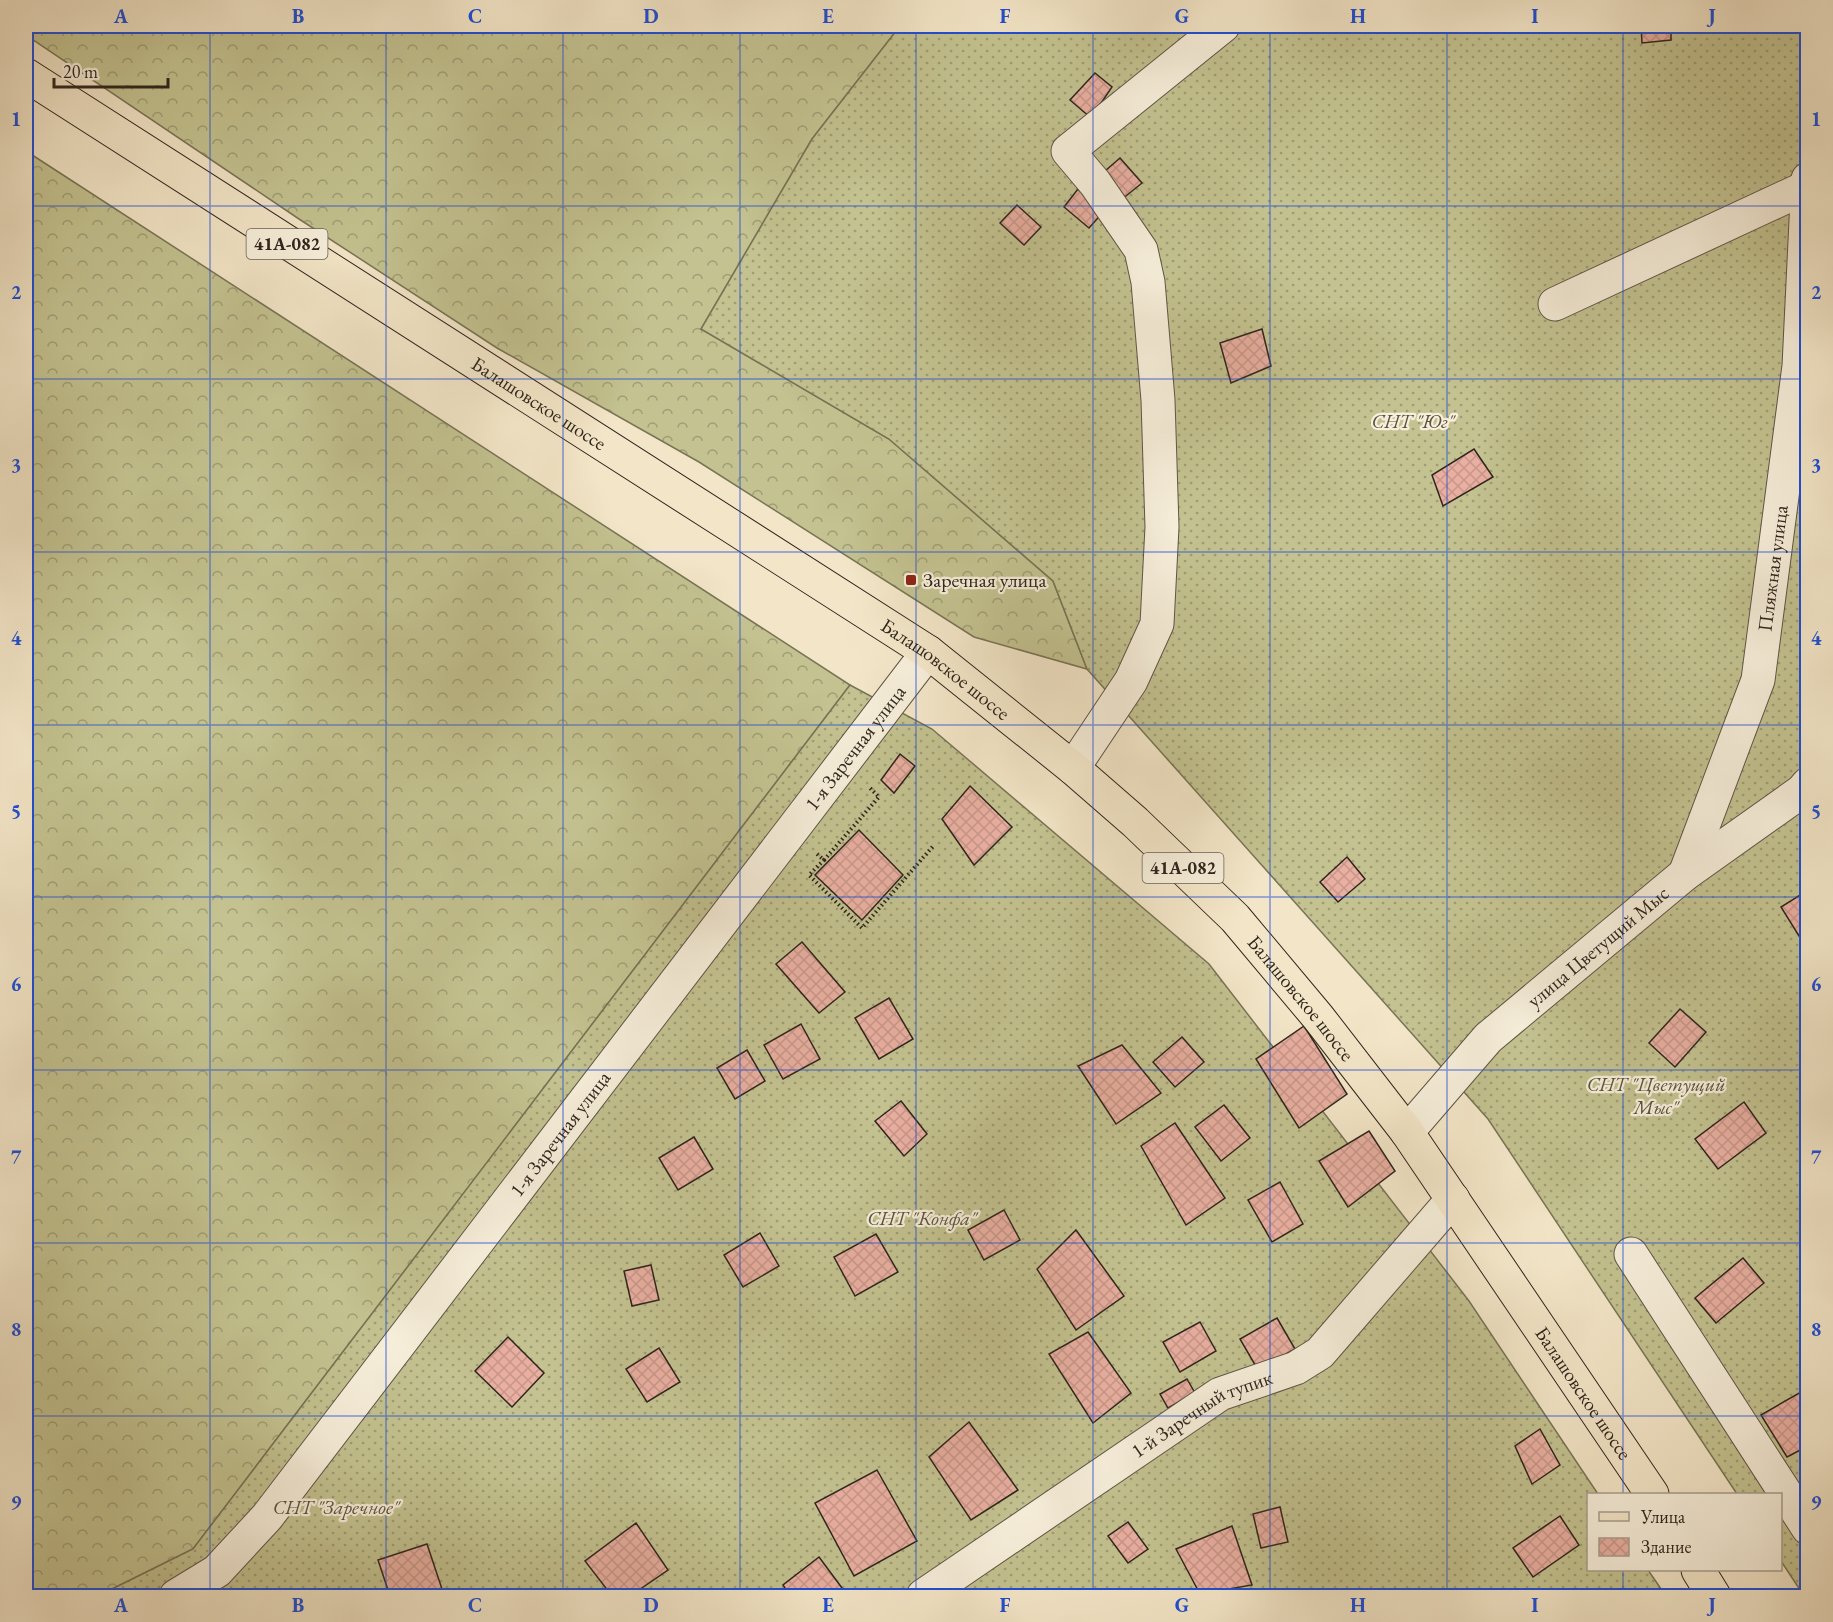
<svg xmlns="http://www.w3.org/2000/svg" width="1833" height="1622" font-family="'EB Garamond',serif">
  <defs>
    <pattern id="forest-crowns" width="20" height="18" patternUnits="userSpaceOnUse" patternTransform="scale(1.5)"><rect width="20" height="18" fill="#c3c290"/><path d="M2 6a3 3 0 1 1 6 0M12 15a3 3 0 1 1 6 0" fill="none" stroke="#9f9d75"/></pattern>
    <pattern id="garden-dots" width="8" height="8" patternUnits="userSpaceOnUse" patternTransform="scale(1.5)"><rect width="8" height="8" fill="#c3c290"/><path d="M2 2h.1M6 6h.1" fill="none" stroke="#9f9d75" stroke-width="1.8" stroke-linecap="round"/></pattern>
    <pattern id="building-cross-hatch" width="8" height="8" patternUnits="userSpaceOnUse" patternTransform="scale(1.5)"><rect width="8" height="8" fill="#e9afa1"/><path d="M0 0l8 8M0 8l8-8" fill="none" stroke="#c8968a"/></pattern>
  </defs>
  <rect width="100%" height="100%" fill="#f3e6c8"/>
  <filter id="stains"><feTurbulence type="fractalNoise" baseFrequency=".00333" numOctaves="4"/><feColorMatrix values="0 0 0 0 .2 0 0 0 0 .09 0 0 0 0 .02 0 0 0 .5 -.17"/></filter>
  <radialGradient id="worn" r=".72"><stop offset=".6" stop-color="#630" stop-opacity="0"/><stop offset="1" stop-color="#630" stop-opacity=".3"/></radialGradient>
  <!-- forest -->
  <g fill="url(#forest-crowns)" stroke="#787456" stroke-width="1.5">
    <path d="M26,26h874l-88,113 -111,190 188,110 164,142 34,88 -113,-32 -275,-175 -202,-114 -198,-129 -273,-184z"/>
    <path d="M26,151l824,534 -657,864 -95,47h-72z"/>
  </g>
  <!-- garden -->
  <g fill="url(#garden-dots)" stroke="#787456" stroke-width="1.5">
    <path d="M900,26h907v1570h-3l-23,-35 -1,-67h-43l-249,-375 -401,-450 -34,-88 -164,-142 -188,-110 111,-190z"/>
    <path d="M850,685l82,44 277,235 260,337 129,193h-10v76h60l18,26h-1568l95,-47z"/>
  </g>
  <!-- building -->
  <g fill="url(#building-cross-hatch)" stroke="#2e251d" stroke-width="1.5">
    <path d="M1641,26h30v14l-29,3z"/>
    <path d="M1095,73l17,14 -21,31 -21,-18z"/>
    <path d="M1120,158l22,25 -21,17 -17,-28z"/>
    <path d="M1078,189l26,22 -15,17 -25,-21z"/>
    <path d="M1017,205l24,22 -17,18 -24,-22z"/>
    <path d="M1262,329l9,37 -40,17 -11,-40z"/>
    <path d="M1474,449l19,28 -50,29 -11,-31z"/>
    <path d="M900,754l15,12 -21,27 -13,-13z"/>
    <path d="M970,786l42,41 -38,38 -32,-46z"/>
    <path d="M859,830l44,45 -41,45 -47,-45z"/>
    <path d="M1347,857l18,22 -27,23 -18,-20z"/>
    <path d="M1808,890v41l-9,5 -18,-29z"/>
    <path d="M802,942l43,50 -26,21 -43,-49z"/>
    <path d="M889,998l24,41 -34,20 -24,-41z"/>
    <path d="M1680,1009l26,23 -31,35 -26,-24z"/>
    <path d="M801,1024l19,35 -37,20 -19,-34z"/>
    <path d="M1304,1026l43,68 -48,34 -43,-69z"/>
    <path d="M1182,1037l22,25 -29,25 -22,-25z"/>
    <path d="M1122,1045l39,48 -45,31 -38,-58z"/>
    <path d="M747,1050l18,31 -30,18 -18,-31z"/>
    <path d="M901,1101l26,33 -23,22 -29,-35z"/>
    <path d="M1744,1102l22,31 -48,36 -23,-30z"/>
    <path d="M1224,1105l26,33 -29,23 -26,-34z"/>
    <path d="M1175,1123l50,75 -39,27 -45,-79z"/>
    <path d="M1369,1131l26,40 -47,36 -29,-46z"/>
    <path d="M694,1137l19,32 -35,21 -19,-32z"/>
    <path d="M1280,1182l23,42 -31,18 -24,-42z"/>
    <path d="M1004,1210l16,30 -36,20 -16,-30z"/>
    <path d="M1076,1230l48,66 -48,34 -39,-61z"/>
    <path d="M760,1233l19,33 -36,21 -19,-32z"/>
    <path d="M876,1234l22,38 -43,24 -21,-39z"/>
    <path d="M1743,1258l21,25 -48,40 -21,-25z"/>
    <path d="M651,1265l8,35 -27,6 -8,-35z"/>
    <path d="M1277,1318l18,31 -37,21 -18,-31z"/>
    <path d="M1200,1322l16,29 -36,21 -17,-30z"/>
    <path d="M1088,1332l43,61 -38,30 -44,-69z"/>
    <path d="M508,1337l36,36 -32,34 -37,-36z"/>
    <path d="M659,1348l21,34 -33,20 -21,-33z"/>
    <path d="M1187,1379l8,14 -27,15 -8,-14z"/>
    <path d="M1808,1388v58l-21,11 -26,-42z"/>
    <path d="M969,1422l49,68 -47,30 -42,-63z"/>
    <path d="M1540,1429l20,36 -28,19 -17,-38z"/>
    <path d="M877,1470l40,71 -63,35 -39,-73z"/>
    <path d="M1280,1507l8,35 -27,6 -8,-34z"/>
    <path d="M1560,1516l19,29 -46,32 -20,-29z"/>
    <path d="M1128,1522l20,27 -20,14 -20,-27z"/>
    <path d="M636,1523l32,47 -38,26h-18l-27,-35z"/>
    <path d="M1232,1526l20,59 -52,9 -24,-45z"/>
    <path d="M427,1544l17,51 -54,1 -12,-36z"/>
    <path d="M819,1557l29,39h-58l-7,-11z"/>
  </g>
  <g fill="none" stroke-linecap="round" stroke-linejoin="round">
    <defs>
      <g id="minor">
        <path d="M1555,304l252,-117"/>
        <path d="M1073,768l58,-87 26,-57 5,-97 -4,-127 -10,-118 -7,-32 -46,-67 -27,-32 155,-125"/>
        <path id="s1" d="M1685,874l73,-194 41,-314 9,-187"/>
        <path id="s2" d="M1407,1132l81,-94 197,-164 117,-83 6,-7"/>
        <path d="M1631,1254l177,274"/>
        <path id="s3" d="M176,1596l41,-25 50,-54 661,-865"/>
        <path id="s4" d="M923,1596l297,-202 76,-26 24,-15 133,-154"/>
      </g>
      <g id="major">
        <path id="s5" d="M26,75l902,577 145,116 62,54 100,96 83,99 89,115 245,362"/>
        <path d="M1698,1570l16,26"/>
      </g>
    </defs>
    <!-- minor casing -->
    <use href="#minor" stroke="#5f5548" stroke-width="35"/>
    <!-- major casing -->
    <use href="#major" stroke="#2e251d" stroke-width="35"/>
    <!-- path -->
    <g stroke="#2e251d" stroke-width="4" stroke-dasharray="1.5 3" stroke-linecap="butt">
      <path d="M817,854l7,6 -15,15 53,53 72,-83"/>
      <path d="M824,860l55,-63 -9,-9"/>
    </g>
    <!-- minor -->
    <use href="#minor" stroke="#f7efdb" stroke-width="33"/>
    <!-- major -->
    <use href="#major" stroke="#f3e6c8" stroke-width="33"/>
  </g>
  <!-- grid -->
  <path fill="none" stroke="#1d4ed8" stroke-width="1.5" stroke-opacity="0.55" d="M210,26v1570M386,26v1570M563,26v1570M740,26v1570M916,26v1570M1093,26v1570M1270,26v1570M1447,26v1570M1623,26v1468M26,206h1782M26,379h1782M26,552h1782M26,725h1782M26,897h1782M26,1070h1782M26,1243h1782M26,1416h1782M1623,1570v26"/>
  <!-- markers -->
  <rect fill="#8f2418" stroke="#f7efdb" stroke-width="2" x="905" y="574" width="12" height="12" rx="3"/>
  <g text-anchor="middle" stroke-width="4.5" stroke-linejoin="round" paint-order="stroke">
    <!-- shield labels -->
    <g fill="#f7efdb" stroke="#6a6256" stroke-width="1.5">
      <rect x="246.5" y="229" width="81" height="30" rx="4.5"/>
      <rect x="1142.5" y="853" width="81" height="30" rx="4.5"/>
    </g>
    <g font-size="18" font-weight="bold" fill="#2e251d">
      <text x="287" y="250">41А-082</text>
      <text x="1183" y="874">41А-082</text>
    </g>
    <!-- street labels -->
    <g font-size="20" fill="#2e251d" stroke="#f7efdb">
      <text dy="7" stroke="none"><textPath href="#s5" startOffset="609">Балашовское шоссе</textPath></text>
      <text dy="7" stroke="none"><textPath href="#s1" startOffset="320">Пляжная улица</textPath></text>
      <text dy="7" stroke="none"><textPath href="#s5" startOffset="1095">Балашовское шоссе</textPath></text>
      <text dy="7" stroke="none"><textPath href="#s3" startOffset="1090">1-я Заречная улица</textPath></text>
      <text dy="7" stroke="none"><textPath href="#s2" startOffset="267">улица Цветущий Мыс</textPath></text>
      <text dy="7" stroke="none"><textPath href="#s5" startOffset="1581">Балашовское шоссе</textPath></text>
      <text dy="7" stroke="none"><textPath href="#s3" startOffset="604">1-я Заречная улица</textPath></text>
      <text dy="7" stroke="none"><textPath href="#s5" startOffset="2067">Балашовское шоссе</textPath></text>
      <text dy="7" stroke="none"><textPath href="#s4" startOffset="334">1-й Заречный тупик</textPath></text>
    </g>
    <!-- park labels -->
    <g font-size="20" font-style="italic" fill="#5b5440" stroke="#f7efdb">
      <text x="1413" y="428">СНТ "Юг"</text>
      <text x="1656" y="1091">СНТ "Цветущий<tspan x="1656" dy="23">Мыс"</tspan></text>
      <text x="922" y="1225">СНТ "Конфа"</text>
      <text x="336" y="1514">СНТ "Заречное"</text>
    </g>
    <!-- poi labels -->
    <g font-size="20" fill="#2e251d" stroke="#f7efdb" text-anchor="start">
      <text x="923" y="587">Заречная улица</text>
    </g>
  </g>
  <!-- margin -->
  <rect width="1833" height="1622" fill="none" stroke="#f3e6c8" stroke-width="66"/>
  <!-- legend -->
  <rect x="1587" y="1493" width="195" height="78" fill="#f7efdb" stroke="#a79e8f" stroke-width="1.5"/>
  <rect x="1599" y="1512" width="30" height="9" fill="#f3e6c8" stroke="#a79e8f" stroke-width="1.5"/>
  <text x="1641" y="1523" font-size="18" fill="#2e251d">Улица</text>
  <rect x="1599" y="1538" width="30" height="18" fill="url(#building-cross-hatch)" stroke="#a79e8f" stroke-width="1.5"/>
  <text x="1641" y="1553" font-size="18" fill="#2e251d">Здание</text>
  <!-- scale -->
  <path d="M54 78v9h114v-9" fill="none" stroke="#2e251d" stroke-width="3"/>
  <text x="63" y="78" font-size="18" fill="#2e251d" stroke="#f7efdb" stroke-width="4.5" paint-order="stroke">20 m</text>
  <rect x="33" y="33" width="1767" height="1556" fill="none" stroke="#1d4ed8" stroke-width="2"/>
  <g font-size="20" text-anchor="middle" font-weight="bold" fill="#1d4ed8">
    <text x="121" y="23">A</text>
    <text x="298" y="23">B</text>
    <text x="475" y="23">C</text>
    <text x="651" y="23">D</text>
    <text x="828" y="23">E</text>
    <text x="1005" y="23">F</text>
    <text x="1182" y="23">G</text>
    <text x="1358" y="23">H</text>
    <text x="1535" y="23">I</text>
    <text x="1712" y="23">J</text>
    <text x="16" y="126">1</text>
    <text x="1816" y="126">1</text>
    <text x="16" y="299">2</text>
    <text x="1816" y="299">2</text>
    <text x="16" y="472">3</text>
    <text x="1816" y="472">3</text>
    <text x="16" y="645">4</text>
    <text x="1816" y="645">4</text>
    <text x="16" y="818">5</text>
    <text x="1816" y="818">5</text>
    <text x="16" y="991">6</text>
    <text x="1816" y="991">6</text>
    <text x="16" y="1164">7</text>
    <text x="1816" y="1164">7</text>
    <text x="16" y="1336">8</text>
    <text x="1816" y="1336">8</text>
    <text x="16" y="1509">9</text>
    <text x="1816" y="1509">9</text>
    <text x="121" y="1612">A</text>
    <text x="298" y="1612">B</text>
    <text x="475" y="1612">C</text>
    <text x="651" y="1612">D</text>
    <text x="828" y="1612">E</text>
    <text x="1005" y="1612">F</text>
    <text x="1182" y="1612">G</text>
    <text x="1358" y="1612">H</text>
    <text x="1535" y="1612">I</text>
    <text x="1712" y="1612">J</text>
  </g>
  <rect width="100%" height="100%" filter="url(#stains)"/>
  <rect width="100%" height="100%" fill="url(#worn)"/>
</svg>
